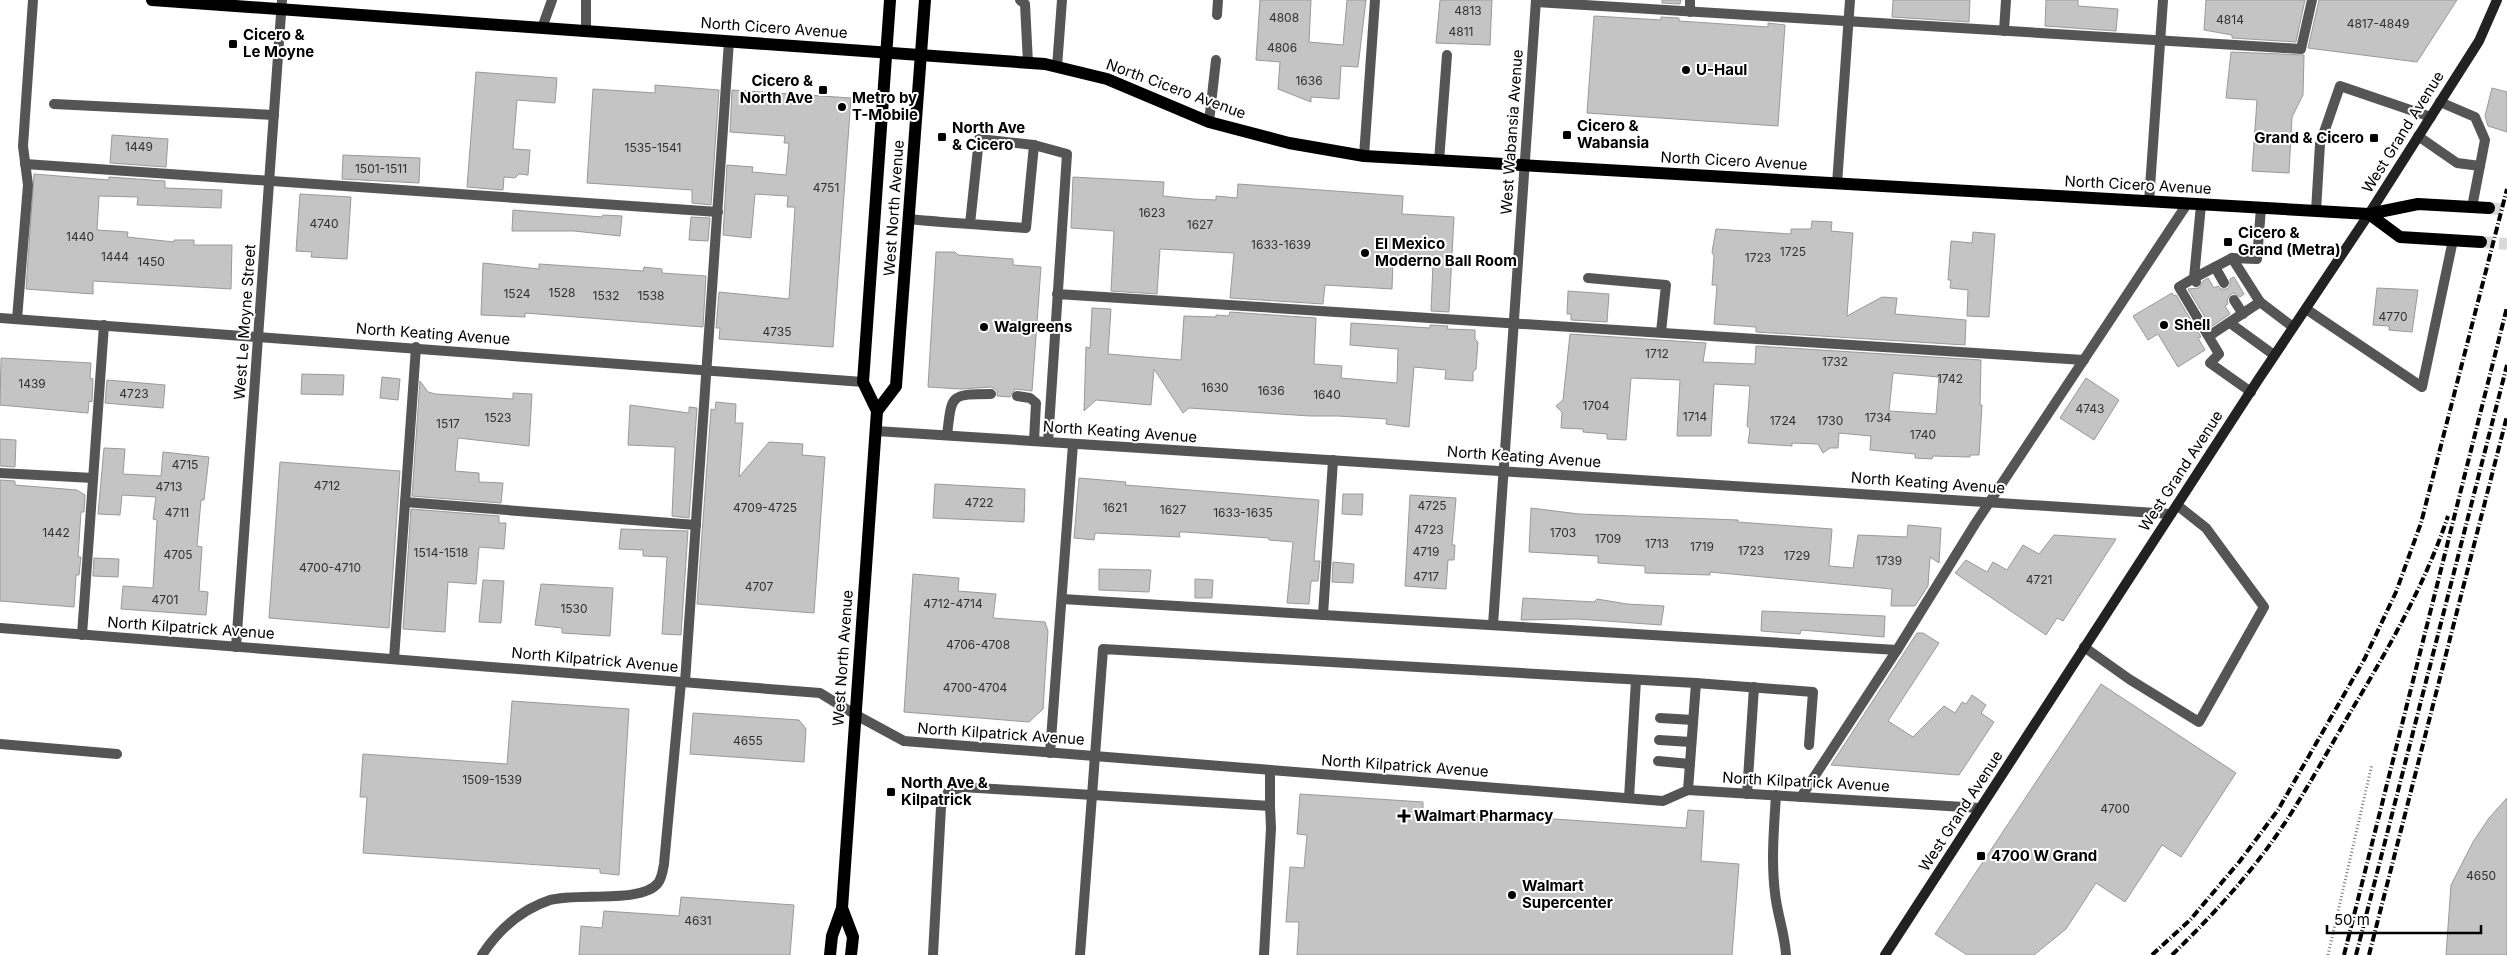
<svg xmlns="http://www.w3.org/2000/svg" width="2507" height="955" font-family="Inter,sans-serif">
  <rect width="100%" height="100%" fill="#fff"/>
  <!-- building -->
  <g fill="#c4c4c4" stroke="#999" fill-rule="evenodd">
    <path d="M1260,0h51l-2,42 34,3 4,-45h19l-8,67 -17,-1 -2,33 -28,-2v5l-33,-13 2,-27 -24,-2z"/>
    <path d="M1440,0h52l-2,45 -54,-2z"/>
    <path d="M1662,0h19l-1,4 -18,-1z"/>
    <path d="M1893,0h77l-1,22 -77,-5z"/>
    <path d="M2046,0h32v6l40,3 -2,22 -71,-5z"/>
    <path d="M2206,0h99l-9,42 -64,-4v-3l-28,-5z"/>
    <path d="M2319,0h138l-40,62 -109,-14z"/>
    <path d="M1594,16l67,4v-3l18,1v3l89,6v-4l17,2 -7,101 -191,-13z"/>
    <path d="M2231,52l73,3 -1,40 -11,22 -3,56 -37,-2 5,-71 -31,-2z"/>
    <path d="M476,72l81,6 -2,25 -38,-3 -4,49 17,1 -2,25 -9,-1 -4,4 -11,-1 -1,13 -36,-3z"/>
    <path d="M655,85l64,5 -8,115 -19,-2v-13l-105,-7 6,-94 62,4z"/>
    <path d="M2492,88l15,4v40l-19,-6 -3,-10z"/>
    <path d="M732,90l119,8 -18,249 -114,-8 1,-11h-4l3,-36 70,7 6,-92h-8l1,-11 -33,-2 -4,44 -28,-3 4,-70 26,2 -1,5 34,3 3,-32h-5l1,-7 -55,-4z"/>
    <path d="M112,135l56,4 -2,28 -56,-4z"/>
    <path d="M343,155l77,3 -1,25 -77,-4z"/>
    <path d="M34,174l75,6v-3l56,4v7l57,2 -1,18 -84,-3 1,-8 -39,-1 -2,34 31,2 -1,5 47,5v-2h20v5h38l-1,44 -138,-8v13l-67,-5z"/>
    <path d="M1073,177l91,5 -1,14 30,3 23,1v-4l21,2 1,-14 165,12 -1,18 52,3 -5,95 -18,-1 2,-47 -40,-6 -1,31 -67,-4 -2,19 -93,-6 4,-45 -74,-4 -3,45 -46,-3 3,-60 -43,-3z"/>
    <path d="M300,194l51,3 -4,62 -36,-2 1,-5 -16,-1z"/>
    <path d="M513,210l89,7 1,-2 19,1 -2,20 -46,-5h-62z"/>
    <path d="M691,217l19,1 -2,23 -19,-1z"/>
    <path d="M1812,221l20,1 -1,9 22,2 -6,83 35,-19 15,1 -2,16 71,6 -1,25 -209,-13v-5l-42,-3 3,-39h-5l2,-29 -2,-4 4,-23 75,5v-5h20z"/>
    <path d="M1973,232l22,2 -6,83 -22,-1 1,-26 -18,-2 1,-8h-3l3,-39 21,2z"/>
    <path d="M936,252h19l3,3 55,4v6l28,2 -9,124 -17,-2 -5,8 -13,-1v-6l-6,-3 -30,2 -33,-2z"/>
    <path d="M483,263l56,6v-5l104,7 1,-4 18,2v4l44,3 -3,51 -178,-14v4l-44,-2z"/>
    <path d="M2234,277l10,17 -4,3 -6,-4 -4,2 -3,5 1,4 -3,2 5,8 -19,13 -23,-38 11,-1 4,-7 5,-3 6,10 4,-2 3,3h6l3,-3v-7z"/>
    <path d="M2377,288l41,2 -6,42 -23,-2v-4l-16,-1z"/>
    <path d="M1568,291l41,3 -2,28 -36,-2v-6h-4z"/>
    <path d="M2172,293l2,3 2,-1 25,42 -3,1 7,12 -27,17 -20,-33 -10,6 -15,-24z"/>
    <path d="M1092,308l19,1 -3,45 73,6 3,-44 32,1v-2l13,1 1,-4 86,6 -2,46 28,2 -1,12 56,5 1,-34 -48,-4 1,-22 79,5v-3l18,1 -1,3 28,1v9l3,3 -2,27 -3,3v9l-28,-2 1,-9 -32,-3 -5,60 -23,-3 1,-5 -49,-3h-28l-121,-8 -6,5 -29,-44 -3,36 -55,-5 -12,11 2,-64 4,1z"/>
    <path d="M1570,334l136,9 -3,19 52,2 1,-18 225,14 -1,45h2l-3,50h-9v2l-37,-1 -1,3 -17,-1v-4l-45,-4 1,-14 -32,-3 -1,15h-8l-7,5 -5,-9 -26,-1v3l-44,-3 2,-14 -3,-3 3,-40 -36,-2 -3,52h-34l3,-56 -49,-2 -5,62 -19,-1v-5l-24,-2v-3l-22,-1 1,-16 -6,-6 7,-6zM1893,373l46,4 -3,37 -47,-3z"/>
    <path d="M1,358l90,5 -1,15 3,1 -1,23 -3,-1 -1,12 -88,-8z"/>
    <path d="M302,374l42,1 -1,20 -42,-1z"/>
    <path d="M382,377l18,2 -2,21 -18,-2z"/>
    <path d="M2086,378l33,22 -25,40 -34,-22z"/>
    <path d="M107,380l58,5 -2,23 -58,-5z"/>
    <path d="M420,381l8,11 7,2 78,5v-6l19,1 -3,52 -71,-8 -3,33 24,2v9l24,1 -2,20 -89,-7z"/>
    <path d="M716,402l20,2 -1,19h8l-4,54 30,-35 34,2 -1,11 23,2 -11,156 -117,-9 14,-195 4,1z"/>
    <path d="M630,405l59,8v-6l8,1 -8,110 -17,-2 3,-69 -47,-2z"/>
    <path d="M0,439l16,1 -1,27 -15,-1z"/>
    <path d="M104,448l21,1 -2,25 38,2 2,-24 46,5 -5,43h-3l-4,46 5,1 -3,44 9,1 -2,23 -85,-6 2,-23 30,2 4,-68 -4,-1 3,-22 -34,-2 -2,20 -22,-1z"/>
    <path d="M280,462l120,9 -11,157 -120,-10z"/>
    <path d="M1079,478l47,4 -1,3 194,15 -5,61h6l-2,20h-7l-2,23 -22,-1 6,-61 -24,-2v-2l-84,-6h-6l1,5 -85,-4 -1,7 -20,-2z"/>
    <path d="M0,480l15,1v4l62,5 8,5 -1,17h-3l-3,45h3l-2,18h-3l-2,32 -74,-6z"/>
    <path d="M935,484l90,5 -1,33 -91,-4z"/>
    <path d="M1343,494h20l-1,21 -20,-1z"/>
    <path d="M1410,495l46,3 -4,47h3l-1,15h-6l-2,29 -41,-3z"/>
    <path d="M1531,508l48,6 159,6v2l94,7 -3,37 24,2 5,-33 49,2 1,-12 33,3 -2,35 -9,-6 -2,29 -13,20h-24l1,-17 -182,-17v3l-65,-2v-7l-47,-3v-7l-69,-4z"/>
    <path d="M411,509l88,7v7h7l-2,26 -25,-2 -3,37 -28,-2 -3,50 -42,-3z"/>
    <path d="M621,529l67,2 -7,104 -19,-1 5,-77 -24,-1v-6l-24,-1z"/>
    <path d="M2054,535l62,4 -53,82 -6,-3 -11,17 -91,-62 11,-13 21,12 6,-10 14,8 16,-25 16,9z"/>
    <path d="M94,558l25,1 -1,18 -25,-1z"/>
    <path d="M1333,562l21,2 -1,19 -21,-1z"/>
    <path d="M1099,569l52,1 -2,22 -50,-2z"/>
    <path d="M913,574l46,4 -1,13 38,3 -3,24 52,4 3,9 -5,78 -14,13 -125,-10z"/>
    <path d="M1195,579l18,1 -1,18h-17z"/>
    <path d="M483,580l21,1 -3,42 -22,-1z"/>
    <path d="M541,584l72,4 -3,48 -48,-3v-5l-27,-3z"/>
    <path d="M1523,598l71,4 3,-3 30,5 37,2 -3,19 -83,-6 -57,1z"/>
    <path d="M1762,611l123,5 -1,21 -83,-7 -1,4 -39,-3z"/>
    <path d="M1917,633h6l16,10 -51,78 25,16 31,-31 11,7 7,-11 4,2 6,-9 14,10 -5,8 13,9 -35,53 -128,-10z"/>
    <path d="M2101,684l135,89 -55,84 -19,-12 -37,57 -29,-19 -30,46 -32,26h-67l-32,-21z"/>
    <path d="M512,701l117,8 -10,166 -19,-2v-4l-237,-16 4,-56h-7l3,-43 144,10z"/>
    <path d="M693,713l106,7 7,9 -2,33 -114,-8z"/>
    <path d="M1300,794l123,8v8l263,18 2,-18 16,1 -3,50 38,3 -7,91h-435l2,-33h-13l4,-55 14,1 3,-33 -10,-1z"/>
    <path d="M2507,798v157h-61l5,-70 22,-43 16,-24z"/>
    <path d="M681,897l113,8 -4,50h-211l2,-29 21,2 2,-17 75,5z"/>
  </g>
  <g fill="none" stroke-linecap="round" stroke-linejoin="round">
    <!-- primary-tunnel -->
    <g stroke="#d9d9d9" stroke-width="12" stroke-dasharray="12 6" stroke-linecap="butt">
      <path d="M2489,208l18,2"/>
      <path d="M2481,242l26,2"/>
    </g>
    <!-- path -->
    <path stroke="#777" stroke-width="3" stroke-dasharray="1 2.5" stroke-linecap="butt" d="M2328,955l44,-191"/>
    <!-- service -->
    <g stroke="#555" stroke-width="10">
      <path d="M586,0v31"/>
      <path d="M1020,0l5,4 3,59"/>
      <path d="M1536,2l765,47 11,-49"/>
      <path d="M1690,12v-12"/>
      <path d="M542,28l10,-28"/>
      <path d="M2004,31l2,-31"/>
      <path d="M1057,67l5,-67"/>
      <path d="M2440,102l35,15 10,23 -13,67"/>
      <path d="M54,104l220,11"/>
      <path d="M2418,136l39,27 23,3"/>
      <path d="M1034,145l33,9 -19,288"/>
      <path d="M1364,156l11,-156"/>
      <path d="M1439,161l8,-106"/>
      <path d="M25,164l693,48"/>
      <path d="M2201,205l-7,73 -15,9 40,67 -9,9 41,29"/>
      <path d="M2316,211l4,-67 20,-58 91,31"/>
      <path d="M909,219c39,4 78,6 117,9l8,-83 -55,-6 -9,85"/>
      <path d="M2232,258l25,1 4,-51"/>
      <path d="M2215,267l9,16"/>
      <path d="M1588,278l78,7 -5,47"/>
      <path d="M2196,282l-2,-4 38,-20 28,44 -51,34"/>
      <path d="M1057,294l1027,66"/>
      <path d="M2234,300l9,14"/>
      <path d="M2260,302l33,25"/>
      <path d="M2306,309l116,78 31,-147"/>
      <path d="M17,319l11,-134 -5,-39 10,-146"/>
      <path d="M2230,323l44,32"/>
      <path d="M1017,396l13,2 6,5 -2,38"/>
      <path d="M947,435c5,-40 2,-41 44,-41"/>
      <path d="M0,473l93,5"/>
      <path d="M405,502l291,23"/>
      <path d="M1062,599l835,51"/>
      <path d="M1323,615l10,-155"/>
      <path d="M82,635l22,-310"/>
      <path d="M2084,647l45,32 70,43 65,-115 -58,-79 -29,-23"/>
      <path d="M394,659l22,-312"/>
      <path d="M685,682l44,-641"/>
      <path d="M1696,683l117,9 -4,53"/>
      <path d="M856,715l48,26 759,60 25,-11 292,18"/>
      <path d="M1660,718l33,2"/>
      <path d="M1659,740l32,2"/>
      <path d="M0,744l117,10"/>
      <path d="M1050,753l23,-309"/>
      <path d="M1658,761l32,3"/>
      <path d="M1747,794l7,-107"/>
      <path d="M1776,795c-2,33 -5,66 -1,98 2,21 10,41 11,62"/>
      <path d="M1801,797l96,-147 78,-126 212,-320"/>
      <path d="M1629,798l7,-118"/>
      <path d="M1270,806v-36"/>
      <path d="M482,955c17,-26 38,-45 68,-55 26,-8 92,4 108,-17 4,-5 5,-13 6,-19l17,-182"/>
      <path d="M933,955l8,-148 7,-15 14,-5 308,19 1,22 -7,127"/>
      <path d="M1080,955l23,-306 593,34 -8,107"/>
    </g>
    <!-- minor -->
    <g stroke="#555" stroke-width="10">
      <path d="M1217,15l1,-15"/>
      <path d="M1209,122l7,-62"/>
      <path d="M1837,184l13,-184"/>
      <path d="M2149,202l14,-202"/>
      <path d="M0,318l863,64"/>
      <path d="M876,431l1295,83"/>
      <path d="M1493,625l43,-625"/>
      <path d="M0,628l820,65 36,22"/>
      <path d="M236,647l46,-647"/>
    </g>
    <!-- secondary -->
    <path stroke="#222" stroke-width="10" d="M1885,955l373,-575 111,-166 110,-173 18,-41"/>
    <!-- primary -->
    <g stroke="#000" stroke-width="12">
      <path d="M152,0l893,64 62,15 102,43 80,21 75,13 1005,58 49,-10 71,4"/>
      <path d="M2369,214l31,23 81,5"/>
      <path d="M877,411l19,-25 29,-386"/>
      <path d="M842,908l11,29 -2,18"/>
      <path d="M830,955l2,-19 10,-28 35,-497 -14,-29 27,-382"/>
    </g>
    <!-- rail -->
    <g stroke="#000" stroke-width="4" stroke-dasharray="8 2.5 1 2.5" stroke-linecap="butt">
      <path d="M2152,955l38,-35 50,-59 38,-51 87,-152 31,-66 25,-69 86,-334"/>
      <path d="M2172,955c37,-36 72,-74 102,-116 30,-43 54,-89 80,-133 36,-60 72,-124 94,-190"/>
      <path d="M2344,955l163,-648"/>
      <path d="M2356,955l151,-590"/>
      <path d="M2369,955l138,-539"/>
    </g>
  </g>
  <!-- markers -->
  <g fill="#000" stroke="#fff" stroke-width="2">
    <rect x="228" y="39" width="10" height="10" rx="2.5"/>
    <circle cx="1686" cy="70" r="5"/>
    <rect x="818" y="85" width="10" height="10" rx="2.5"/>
    <circle cx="842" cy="107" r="5"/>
    <rect x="1562" y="130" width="10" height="10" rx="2.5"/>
    <rect x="937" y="132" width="10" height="10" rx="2.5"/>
    <rect x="2369" y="133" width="10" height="10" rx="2.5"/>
    <rect x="2223" y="237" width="10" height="10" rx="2.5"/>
    <circle cx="1365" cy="253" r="5"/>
    <circle cx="2164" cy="325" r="5"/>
    <circle cx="984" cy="327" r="5"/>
    <rect x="886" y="787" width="10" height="10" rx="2.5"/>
    <path d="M1401.5 808.5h5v5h5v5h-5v5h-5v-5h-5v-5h5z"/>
    <rect x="1976" y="851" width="10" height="10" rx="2.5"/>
    <circle cx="1512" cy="895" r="5"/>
  </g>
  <g text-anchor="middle" stroke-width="4" stroke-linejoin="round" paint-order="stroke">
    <!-- number labels -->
    <g font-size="12" fill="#313131">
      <text x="1468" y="15">4813</text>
      <text x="1284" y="22">4808</text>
      <text x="2230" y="24">4814</text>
      <text x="2378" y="28">4817-4849</text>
      <text x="1461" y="36">4811</text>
      <text x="1282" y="52">4806</text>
      <text x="1309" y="85">1636</text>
      <text x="139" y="151">1449</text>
      <text x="653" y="152">1535-1541</text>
      <text x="381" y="173">1501-1511</text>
      <text x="826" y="192">4751</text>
      <text x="1152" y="217">1623</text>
      <text x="324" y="228">4740</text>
      <text x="1200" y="229">1627</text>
      <text x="80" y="241">1440</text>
      <text x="1281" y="249">1633-1639</text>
      <text x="1793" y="256">1725</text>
      <text x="115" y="261">1444</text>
      <text x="1758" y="262">1723</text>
      <text x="151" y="266">1450</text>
      <text x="562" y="297">1528</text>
      <text x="517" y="298">1524</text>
      <text x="606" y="300">1532</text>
      <text x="651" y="300">1538</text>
      <text x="2393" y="321">4770</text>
      <text x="777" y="336">4735</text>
      <text x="1657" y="358">1712</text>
      <text x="1835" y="366">1732</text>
      <text x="1950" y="383">1742</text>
      <text x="32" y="388">1439</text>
      <text x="1215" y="392">1630</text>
      <text x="1271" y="395">1636</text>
      <text x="134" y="398">4723</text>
      <text x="1327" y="399">1640</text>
      <text x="1596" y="410">1704</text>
      <text x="2090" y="413">4743</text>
      <text x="1695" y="421">1714</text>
      <text x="498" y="422">1523</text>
      <text x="1878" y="422">1734</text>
      <text x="1783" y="425">1724</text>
      <text x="1830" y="425">1730</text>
      <text x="448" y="428">1517</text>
      <text x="1923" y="439">1740</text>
      <text x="185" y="469">4715</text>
      <text x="327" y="490">4712</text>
      <text x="169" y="491">4713</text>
      <text x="979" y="507">4722</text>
      <text x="1432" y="510">4725</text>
      <text x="765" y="512">4709-4725</text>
      <text x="1115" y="512">1621</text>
      <text x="1173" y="514">1627</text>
      <text x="177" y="517">4711</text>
      <text x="1243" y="517">1633-1635</text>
      <text x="1429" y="534">4723</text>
      <text x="56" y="537">1442</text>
      <text x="1563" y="537">1703</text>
      <text x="1608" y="543">1709</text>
      <text x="1657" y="548">1713</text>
      <text x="1702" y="551">1719</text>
      <text x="1751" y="555">1723</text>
      <text x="1426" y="556">4719</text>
      <text x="441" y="557">1514-1518</text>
      <text x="178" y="559">4705</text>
      <text x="1797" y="560">1729</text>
      <text x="1889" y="565">1739</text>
      <text x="330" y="572">4700-4710</text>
      <text x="1426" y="581">4717</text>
      <text x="2039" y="584">4721</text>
      <text x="759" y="591">4707</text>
      <text x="165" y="604">4701</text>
      <text x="953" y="608">4712-4714</text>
      <text x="574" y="613">1530</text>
      <text x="978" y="649">4706-4708</text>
      <text x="975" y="692">4700-4704</text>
      <text x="748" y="745">4655</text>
      <text x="492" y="784">1509-1539</text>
      <text x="2115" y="813">4700</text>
      <text x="2481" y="880">4650</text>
      <text x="698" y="925">4631</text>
    </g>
    <!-- street labels -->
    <g font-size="15" fill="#000" stroke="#fff">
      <text transform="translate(774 28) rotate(4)" y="5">North Cicero Avenue</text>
      <text transform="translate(1176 89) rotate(20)" y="5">North Cicero Avenue</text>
      <text transform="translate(1512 132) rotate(-86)" y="5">West Wabansia Avenue</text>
      <text transform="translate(2403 132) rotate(-58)" y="5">West Grand Avenue</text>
      <text transform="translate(1734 161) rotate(3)" y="5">North Cicero Avenue</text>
      <text transform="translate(2138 185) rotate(3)" y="5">North Cicero Avenue</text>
      <text transform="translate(894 208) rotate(-86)" y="5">West North Avenue</text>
      <text transform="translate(245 322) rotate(-86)" y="5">West Le Moyne Street</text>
      <text transform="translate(433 334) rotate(4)" y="5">North Keating Avenue</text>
      <text transform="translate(1120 432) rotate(4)" y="5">North Keating Avenue</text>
      <text transform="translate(1524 457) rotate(4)" y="5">North Keating Avenue</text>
      <text transform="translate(2181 471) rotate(-57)" y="5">West Grand Avenue</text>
      <text transform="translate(1928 483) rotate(4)" y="5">North Keating Avenue</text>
      <text transform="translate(191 628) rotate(4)" y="5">North Kilpatrick Avenue</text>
      <text transform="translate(843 658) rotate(-86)" y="5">West North Avenue</text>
      <text transform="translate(595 660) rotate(5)" y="5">North Kilpatrick Avenue</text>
      <text transform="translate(1001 734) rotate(4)" y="5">North Kilpatrick Avenue</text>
      <text transform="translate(1405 766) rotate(4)" y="5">North Kilpatrick Avenue</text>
      <text transform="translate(1806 782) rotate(3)" y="5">North Kilpatrick Avenue</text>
      <text transform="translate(1961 811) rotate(-57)" y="5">West Grand Avenue</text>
    </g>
    <!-- poi labels -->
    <g font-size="15" font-weight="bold" fill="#000" stroke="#fff" text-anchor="start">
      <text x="243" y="40">Cicero &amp;<tspan x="243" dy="17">Le Moyne</tspan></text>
      <text x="1696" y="75">U-Haul</text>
      <text x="813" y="86" text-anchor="end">Cicero &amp;<tspan x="813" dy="17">North Ave</tspan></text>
      <text x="852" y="103">Metro by<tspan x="852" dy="17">T-Mobile</tspan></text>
      <text x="1577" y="131">Cicero &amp;<tspan x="1577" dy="17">Wabansia</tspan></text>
      <text x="952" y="133">North Ave<tspan x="952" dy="17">&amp; Cicero</tspan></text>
      <text x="2364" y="143" text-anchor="end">Grand &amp; Cicero</text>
      <text x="2238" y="238">Cicero &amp;<tspan x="2238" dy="17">Grand (Metra)</tspan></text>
      <text x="1375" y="249">El Mexico<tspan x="1375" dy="17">Moderno Ball Room</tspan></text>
      <text x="2174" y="330">Shell</text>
      <text x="994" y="332">Walgreens</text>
      <text x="901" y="788">North Ave &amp;<tspan x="901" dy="17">Kilpatrick</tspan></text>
      <text x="1414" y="821">Walmart Pharmacy</text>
      <text x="1991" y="861">4700 W Grand</text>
      <text x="1522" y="891">Walmart<tspan x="1522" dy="17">Supercenter</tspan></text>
    </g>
  </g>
  <!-- scale -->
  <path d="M2327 925v8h154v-8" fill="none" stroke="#000000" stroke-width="2.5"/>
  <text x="2334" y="925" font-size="15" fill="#000000" stroke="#ffffff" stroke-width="4" paint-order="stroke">50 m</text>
</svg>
